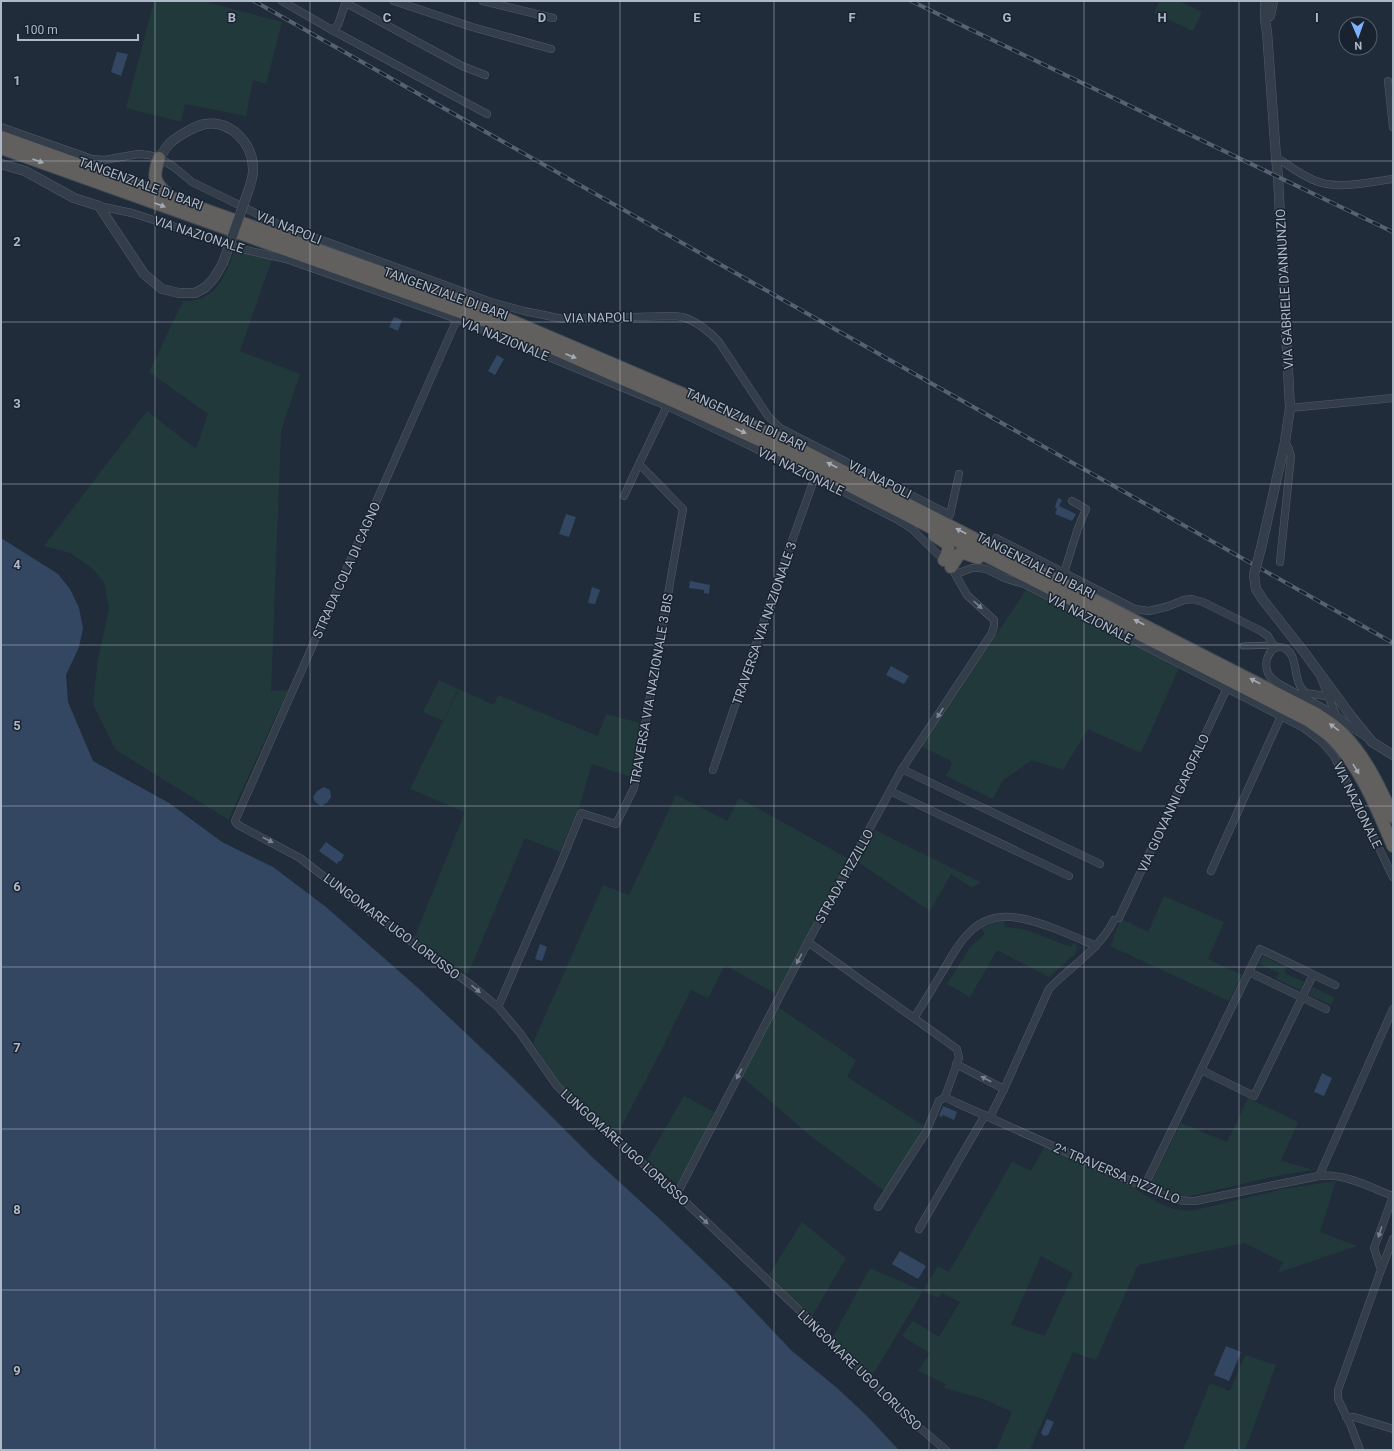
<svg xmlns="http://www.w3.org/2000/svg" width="1394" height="1451" font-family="Roboto,sans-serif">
  <rect width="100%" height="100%" fill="#202c3a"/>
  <!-- green -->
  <g fill="#22393b" fill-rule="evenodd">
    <path d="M154,1h49l79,21 -16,62 -13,-4 -7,36 -61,-12 -4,18 -55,-14z"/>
    <path d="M1160,1h19l23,11 -9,19 -39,-18z"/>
    <path d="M237,244l36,12 -33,95 60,23 -19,57 -10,260 17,-1 -57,124 -2,6 -113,-70 -23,-46 5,-45 11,-51 -5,-26 -12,-14 -22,-15 -26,-7 103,-135 49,38 12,-35 -59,-42 34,-71c4,0 9,0 13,-1 25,-6 33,-34 41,-56z"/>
    <path d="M1026,590l153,78 -38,85 -53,-24 -25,41 -31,-10 -29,20 -10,19 -47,-23 7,-14 -32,-16z"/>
    <path d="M439,680l19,9 -15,32 -20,-9z"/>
    <path d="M459,689l35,16 4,-10 100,41 8,-22 34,9 -9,54 -39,-13 -13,43 -19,45 -35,-14 -57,136 -54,-36 51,-126 -55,-23z"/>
    <path d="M676,795l51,26 12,-23 110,61 -73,135 -51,-29 -17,33 -17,-8 -29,59 -45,86 -49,-42 -9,-11 -26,-39 70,-158 26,10z"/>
    <path d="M875,830l105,52 -1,2 -8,3 -20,-13 -21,37 -72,-49z"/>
    <path d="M1164,896l60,26 -16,37 34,16 -13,26 -119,-55 11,-27 27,13z"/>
    <path d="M1004,921l1,6 19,2 47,18 3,-5c3,4 4,7 1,12l-26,23 -52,-27 -27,47 -23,-13 24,-38 14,-12 -4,-6 10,-4z"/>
    <path d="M1263,956l23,11 -2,6 20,9 -4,8 -24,-11 3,-6 -20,-9z"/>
    <path d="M1313,987l22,11 -4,7 -22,-10z"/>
    <path d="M778,1007l78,53 -9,17 77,49 -38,66 -74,-55 -70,-60z"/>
    <path d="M684,1096l30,16 -18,38 -19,34 -30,-24z"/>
    <path d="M1248,1098l50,24 -17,39 33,9 -33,5 -94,22 -10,-1 -26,-13 30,-60 46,19z"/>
    <path d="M1045,1146c26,11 52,22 77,35 23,12 44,33 73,29l88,-21 53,-8 -16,51 37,14 -80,27 6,-11 -38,-19 -107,22 -42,95 -23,-8 -43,98h-34l16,-38 -28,-13 -40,-11 2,-4 -28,-13 12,-18 -28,-17 11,-15 26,16 21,-35 -18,-9 -3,5 -16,-7 -51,85 -39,-39 37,-69 53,23 15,-25 11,6 63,-110 19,9zM1041,1256l32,17 -28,63 -34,-11z"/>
    <path d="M802,1222l44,36 -34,58 -43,-41z"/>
    <path d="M1245,1355l31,10 -31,85h-62l27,-67 20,8z"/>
  </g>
  <!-- water -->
  <g fill="#334763">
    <path d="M117,52l11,2 -7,22 -10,-4z"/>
    <path d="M394,317l8,3 -4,11 -9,-4z"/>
    <path d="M497,355l7,4 -9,16 -7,-4z"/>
    <path d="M1058,498l4,2 -3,6 17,8 -4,7 -17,-7 2,-5 -2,-2z"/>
    <path d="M566,514l10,3 -7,20 -10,-3z"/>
    <path d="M1,538l57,36 12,15 9,19 4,20 -4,19 -13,28 2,27 25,59 76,42 53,39 51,25 53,40 92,81 89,84 84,84 71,65 72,69 58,61 45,37 28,26 34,36h-898z"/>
    <path d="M690,581l20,4 -1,9 -5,-1v-3l-15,-2z"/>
    <path d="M592,587l8,3 -5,14 -7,-1z"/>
    <path d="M891,666l18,10 -5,8 -18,-9z"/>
    <path d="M324,787l6,3 1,7 -4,6 -6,3 -6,-4 -2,-5 4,-6z"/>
    <path d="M326,842l18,13 -3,6h-2l-2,3 -18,-13z"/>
    <path d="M540,944l7,3 -5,14 -7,-2z"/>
    <path d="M1322,1073l10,5 -8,18 -10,-4z"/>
    <path d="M943,1106l14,6 -3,8 -11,-5 -1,2 -3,-1z"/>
    <path d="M900,1251l26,15 -8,13 -26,-15z"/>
    <path d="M1226,1346l15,6 -12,29 -15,-6z"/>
    <path d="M1047,1419l7,3 -6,13 -4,1 -3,-3z"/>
  </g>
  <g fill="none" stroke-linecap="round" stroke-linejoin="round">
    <defs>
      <path id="pedestrian" d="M1243,646l31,-1"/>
      <g id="minor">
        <path d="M282,1l50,29 6,-5 8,-24"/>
        <path d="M394,1l78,26 79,22"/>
        <path d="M483,1l70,17"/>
        <path d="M346,3l116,63 23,9"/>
        <path d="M332,30l155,84"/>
        <path d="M1388,81l5,46"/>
        <path d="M1,127l91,32 12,1 34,-6 11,1 10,3 15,9 18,15 86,42 213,78 33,9 39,8 106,-3c4,0 9,0 13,1 13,3 28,15 37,25l49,74 12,12 170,87 9,-41"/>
        <path d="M1276,157c12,8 26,19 40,24 22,9 54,1 77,-2"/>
        <path d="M99,206l33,7 114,37 40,9 171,60 210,87 148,71 83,43 14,9 39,38 16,28 27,25v6l-2,7 -90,136 -94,173 -131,252"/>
        <path d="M457,319l-222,502 3,4 62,33 63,49 111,80 24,20 22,26 37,53 16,16 104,92 138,131 85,86 46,39"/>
        <path d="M1290,408l103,-10"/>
        <path d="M624,496l15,-32"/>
        <path d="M996,538l139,71 14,2 20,-5 15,-6 8,-1 11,3 58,29 7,5 7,12"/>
        <path d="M1280,562l11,-106 -2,-7 -4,-7"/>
        <path d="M1064,573l14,-45 8,-19 -14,-8"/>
        <path d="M956,574l16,-6h8l6,1 18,9 20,6 280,144 17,13 13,15 12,24 47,97"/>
        <path d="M1321,678l15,37"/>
        <path d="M1339,698l-33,-5c-14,-10 -7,-36 -20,-44 -14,-8 -22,10 -19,21 1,7 7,10 12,14l57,31 12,10 18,12"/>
        <path d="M902,769l198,95"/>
        <path d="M713,770l61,-179 41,-114"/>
        <path d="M890,791l179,85"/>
        <path d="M1211,871l70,-155"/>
        <path d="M1119,918l108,-230"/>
        <path d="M808,942l149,107 2,9 -14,39"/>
        <path d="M1249,972l77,37"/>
        <path d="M498,1007l62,-142 21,-52 35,11 18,-36 49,-279 -44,-45 28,-58"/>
        <path d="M914,1018c10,-15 19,-31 29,-47 17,-30 34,-61 76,-53 23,4 54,18 77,28"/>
        <path d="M956,1064l48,25 -14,28"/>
        <path d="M1201,1070l53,26 59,-121"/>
        <path d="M1004,1089l45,-100c22,-23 50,-39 65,-69"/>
        <path d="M945,1097l12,6 187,84c19,8 30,15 51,14l124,-25c26,-3 50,11 74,20l-19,52 7,22"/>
        <path d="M1319,1176l74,-167"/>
        <path d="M1144,1187l116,-238 75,36"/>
        <path d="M878,1207l48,-75 13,-31 6,-4"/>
        <path d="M919,1229l66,-114"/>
        <path d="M1346,1417h8l39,12"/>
        <path d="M1360,1450l-9,-24 -13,-27v-9l43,-120 12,-31"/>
      </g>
      <g id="tertiary">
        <path d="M1270,16l3,-15"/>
        <path d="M159,158c4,-5 7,-11 11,-15 8,-7 25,-17 35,-19 27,-4 49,21 48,47 0,5 -2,10 -3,15"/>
        <path d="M1,164l24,7 49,27 25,8 45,68 18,15 17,4h16l11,-6 8,-9 9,-15"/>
        <path d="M1262,544l23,-102 5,-34 -12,-231 -2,-20 -9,-125 -2,-12v-19"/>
        <path d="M1254,575l2,14 7,11 41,52 47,64 21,26 21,13"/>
      </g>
      <g id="trunk">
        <path d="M1,137l483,172 227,97 67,32 537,275c9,6 20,12 27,20 23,23 38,54 51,84"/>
        <path d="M1,148l482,172 60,24 128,56 95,43 543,278c8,6 18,12 25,19 28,30 43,69 59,106"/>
        <path d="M159,158c-6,18 -6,23 8,36"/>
        <path d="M935,536c14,8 17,9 9,24"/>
        <path d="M951,567l8,-13 5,-1 14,5"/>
      </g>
    </defs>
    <!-- pedestrian casing -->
    <use href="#pedestrian" stroke="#525b68" stroke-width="7"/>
    <!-- minor casing -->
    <use href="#minor" stroke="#525b68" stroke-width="8"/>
    <!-- tertiary casing -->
    <use href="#tertiary" stroke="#525b68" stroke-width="10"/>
    <!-- trunk casing -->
    <use href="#trunk" stroke="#3f4855" stroke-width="14"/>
    <!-- pedestrian -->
    <use href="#pedestrian" stroke="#343e4a" stroke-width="5.5"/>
    <!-- minor -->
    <use href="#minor" stroke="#343e4a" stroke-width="7"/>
    <!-- tertiary -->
    <use href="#tertiary" stroke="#343e4a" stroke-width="9"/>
    <!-- trunk -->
    <use href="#trunk" stroke="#62605e" stroke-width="12"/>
    <defs>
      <g id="rail">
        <path d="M254,1l554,313 585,329"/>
        <path d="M911,1l482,231"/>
      </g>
    </defs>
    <!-- rail casing -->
    <use href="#rail" stroke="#566272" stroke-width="4"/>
    <!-- rail -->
    <use href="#rail" stroke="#19232f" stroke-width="2.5" stroke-dasharray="8" stroke-linecap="butt"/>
    <defs>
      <g id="tertiary-bridge">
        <path d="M223,263l27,-77"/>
        <path d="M1254,575l8,-31"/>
      </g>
    </defs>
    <!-- tertiary-bridge casing -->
    <use href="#tertiary-bridge" stroke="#525b68" stroke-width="10" stroke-linecap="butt"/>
    <!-- tertiary-bridge -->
    <use href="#tertiary-bridge" stroke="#343e4a" stroke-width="9"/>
  </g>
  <!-- one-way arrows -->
  <defs><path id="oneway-solid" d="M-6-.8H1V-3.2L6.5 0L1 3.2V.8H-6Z"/></defs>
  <g fill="#a3abb7">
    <use href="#oneway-solid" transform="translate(38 161) rotate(20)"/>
    <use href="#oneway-solid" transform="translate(160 205) rotate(20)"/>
    <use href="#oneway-solid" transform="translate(571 356) rotate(23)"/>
    <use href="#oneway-solid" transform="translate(741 431) rotate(24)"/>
    <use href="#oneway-solid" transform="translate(832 465) rotate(-153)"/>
    <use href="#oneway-solid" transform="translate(961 531) rotate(-153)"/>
    <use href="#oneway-solid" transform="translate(1139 622) rotate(-153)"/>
    <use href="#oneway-solid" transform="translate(1255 681) rotate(-153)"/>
    <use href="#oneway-solid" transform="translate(1334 727) rotate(-144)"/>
    <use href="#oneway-solid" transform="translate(1356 769) rotate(59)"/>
  </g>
  <g fill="#78818f">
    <use href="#oneway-solid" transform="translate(978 605) rotate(42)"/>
    <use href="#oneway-solid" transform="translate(940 713) rotate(123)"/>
    <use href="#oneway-solid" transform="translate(268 840) rotate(27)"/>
    <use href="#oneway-solid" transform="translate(799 959) rotate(118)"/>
    <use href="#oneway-solid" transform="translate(476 989) rotate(40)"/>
    <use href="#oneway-solid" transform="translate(739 1074) rotate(118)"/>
    <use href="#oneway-solid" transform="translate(986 1079) rotate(-152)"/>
    <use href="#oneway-solid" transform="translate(704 1220) rotate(44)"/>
    <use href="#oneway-solid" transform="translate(1380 1232) rotate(108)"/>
  </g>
  <!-- grid -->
  <path fill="none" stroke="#afb8c7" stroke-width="1" stroke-opacity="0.55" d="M155,1v1449M310,1v1449M465,1v1449M620,1v1449M774,1v1449M929,1v1449M1084,1v1449M1239,1v1449M1,161h1392M1,322h1392M1,484h1392M1,645h1392M1,806h1392M1,967h1392M1,1129h1392M1,1290h1392"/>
  <g text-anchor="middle" stroke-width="3" stroke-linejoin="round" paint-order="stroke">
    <!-- street labels -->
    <g font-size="13" fill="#afb8c7" stroke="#19232f">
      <text transform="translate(141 183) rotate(20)" y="5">TANGENZIALE DI BARI</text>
      <text transform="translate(289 227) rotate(22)" y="5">VIA NAPOLI</text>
      <text transform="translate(199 234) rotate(18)" y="5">VIA NAZIONALE</text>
      <text transform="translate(1284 289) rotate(-93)" y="5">VIA GABRIELE D'ANNUNZIO</text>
      <text transform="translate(446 293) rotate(20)" y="5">TANGENZIALE DI BARI</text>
      <text transform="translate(598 317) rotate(-1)" y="5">VIA NAPOLI</text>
      <text transform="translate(505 339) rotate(22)" y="5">VIA NAZIONALE</text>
      <text transform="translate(746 419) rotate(25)" y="5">TANGENZIALE DI BARI</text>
      <text transform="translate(801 471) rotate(26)" y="5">VIA NAZIONALE</text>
      <text transform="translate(880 479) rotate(27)" y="5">VIA NAPOLI</text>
      <text transform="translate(1036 565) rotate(27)" y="5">TANGENZIALE DI BARI</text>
      <text transform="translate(346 570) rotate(-66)" y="5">STRADA COLA DI CAGNO</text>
      <text transform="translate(1090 618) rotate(27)" y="5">VIA NAZIONALE</text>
      <text transform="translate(764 623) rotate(-71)" y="5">TRAVERSA VIA NAZIONALE 3</text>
      <text transform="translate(651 689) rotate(-80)" y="5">TRAVERSA VIA NAZIONALE 3 BIS</text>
      <text transform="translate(1173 803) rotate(-65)" y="5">VIA GIOVANNI GAROFALO</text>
      <text transform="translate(1358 805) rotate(64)" y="5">VIA NAZIONALE</text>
      <text transform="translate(844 876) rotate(-61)" y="5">STRADA PIZZILLO</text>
      <text transform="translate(392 926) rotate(37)" y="5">LUNGOMARE UGO LORUSSO</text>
      <text transform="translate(625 1147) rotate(42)" y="5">LUNGOMARE UGO LORUSSO</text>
      <text transform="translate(1117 1173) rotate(23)" y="5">2^ TRAVERSA PIZZILLO</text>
      <text transform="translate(860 1370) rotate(44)" y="5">LUNGOMARE UGO LORUSSO</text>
    </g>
  </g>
  <g font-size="13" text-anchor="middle" font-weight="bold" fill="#afb8c7" stroke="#19232f" stroke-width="3" stroke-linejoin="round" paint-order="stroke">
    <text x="232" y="22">B</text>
    <text x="387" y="22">C</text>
    <text x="542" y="22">D</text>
    <text x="697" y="22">E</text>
    <text x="852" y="22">F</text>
    <text x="1007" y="22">G</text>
    <text x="1162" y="22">H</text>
    <text x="1317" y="22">I</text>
    <text x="17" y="85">1</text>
    <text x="17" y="246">2</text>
    <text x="17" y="408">3</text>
    <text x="17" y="569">4</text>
    <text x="17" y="730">5</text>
    <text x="17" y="891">6</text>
    <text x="17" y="1052">7</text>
    <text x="17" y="1214">8</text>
    <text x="17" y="1375">9</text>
  </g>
  <!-- border -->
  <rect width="1394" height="1451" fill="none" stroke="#afb8c7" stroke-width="4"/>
  <!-- north arrow -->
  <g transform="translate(1358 36) rotate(178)"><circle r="19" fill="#19232f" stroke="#555f6c"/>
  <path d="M0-3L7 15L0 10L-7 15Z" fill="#7eb2fc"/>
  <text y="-6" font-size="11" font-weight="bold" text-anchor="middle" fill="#afb8c7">N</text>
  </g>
  <!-- scale -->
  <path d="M18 34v6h120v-6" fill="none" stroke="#afb8c7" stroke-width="2"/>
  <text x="24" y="34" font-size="12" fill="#afb8c7" stroke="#19232f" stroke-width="3" paint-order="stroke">100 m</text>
</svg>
